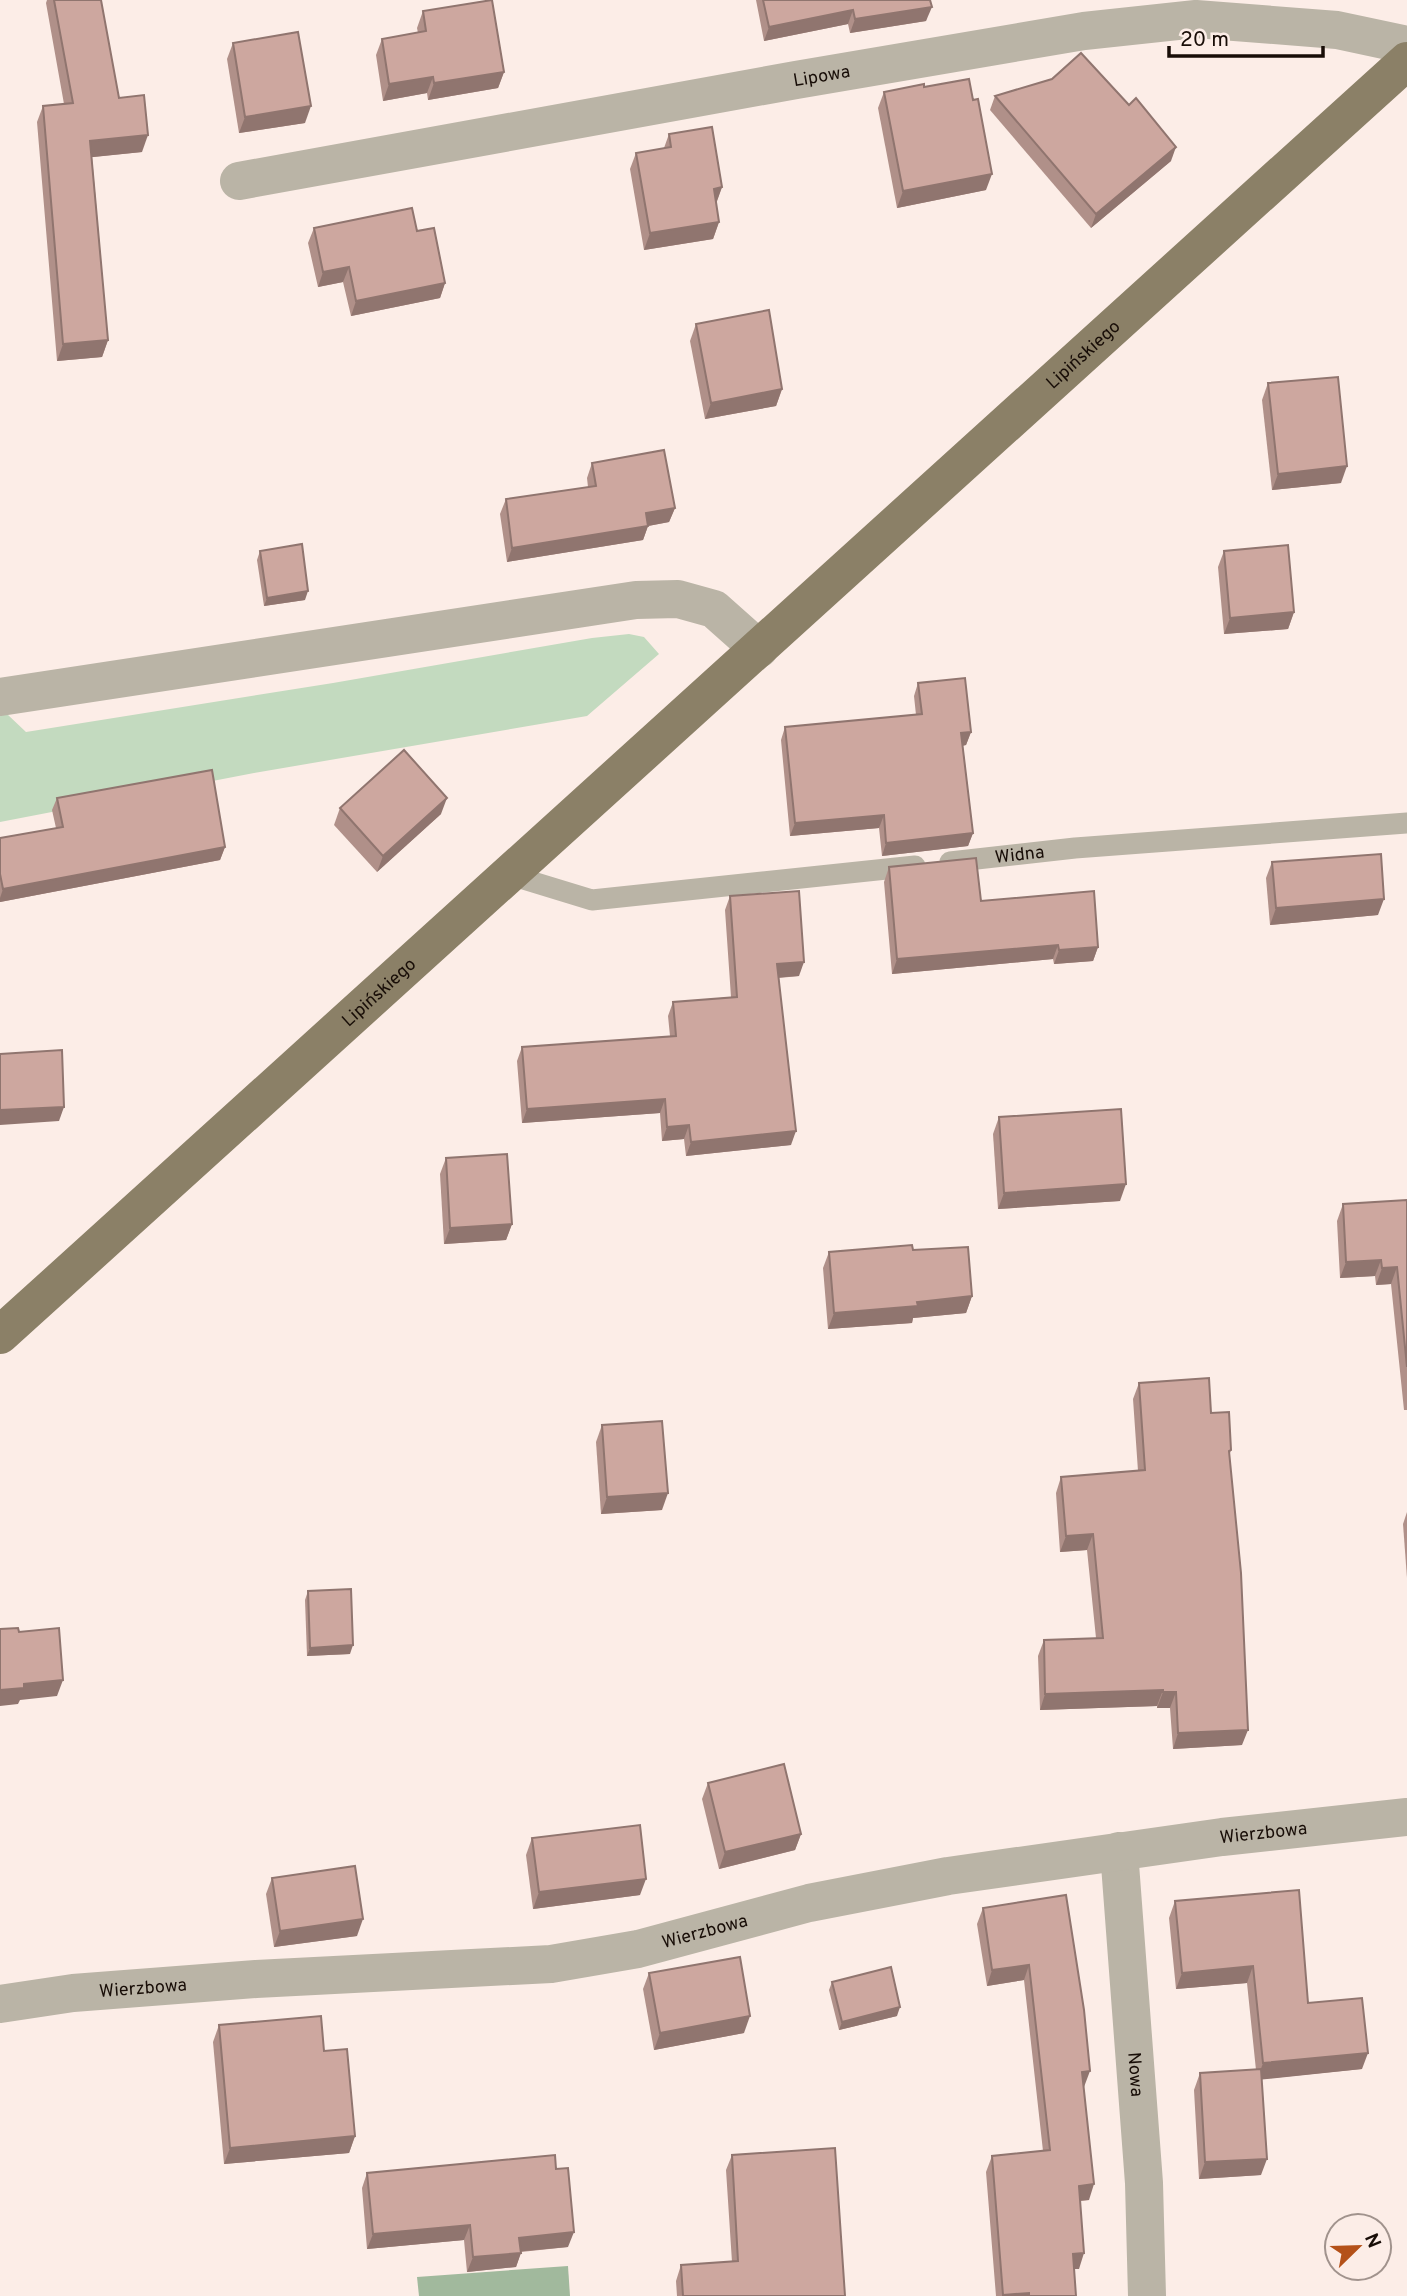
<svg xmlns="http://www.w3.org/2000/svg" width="1407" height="2296" font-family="Overpass,sans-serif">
  <rect width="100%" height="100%" fill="#fcede7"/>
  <!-- green -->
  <path fill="#c3dabf" d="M629,634l15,3 15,17 -72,62 -333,57 -254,49v-108h7l19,18 307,-49 259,-45z"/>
  <!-- forest -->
  <path fill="#a1b99d" d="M568,2266l2,30h-151l-2,-19z"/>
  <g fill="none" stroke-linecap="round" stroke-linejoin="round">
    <!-- lane -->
    <g stroke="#bab4a6" stroke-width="21">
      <path id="s1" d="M950,862l125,-14 332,-25"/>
      <path d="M510,875l82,25 323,-34"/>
    </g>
    <!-- street -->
    <g stroke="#bab4a6" stroke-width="38">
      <path id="s2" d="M239,181l557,-101 288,-49 112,-12 141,11 70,15"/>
      <path d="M0,697l636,-97 42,-1 36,10 45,40"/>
      <path id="s3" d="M1119,1851l25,332 3,113"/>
      <path id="s4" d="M0,2004l73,-11 183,-14 295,-15 87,-15 171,-46 139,-27 274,-39 185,-20"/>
    </g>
    <!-- primary -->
    <path stroke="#8b8067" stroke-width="38" id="s5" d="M0,1335l1407,-1274"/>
  </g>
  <!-- wall -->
  <g fill="#b09089">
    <path d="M47,0h54l18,98 23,54 -50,5 16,183 -6,17 -45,4 -20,-239 6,-16 21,-2 -18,-101z"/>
    <path d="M756,0h174l-4,21 -76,12 -2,-9 -84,17z"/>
    <path d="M423,11l81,61 -6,16 -70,12 -1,-7 -44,8 -7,-46 6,-16 36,-6 -1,-5z"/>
    <path d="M233,43l72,80 -66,10 -12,-74z"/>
    <path d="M924,87l62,103 -89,18 -19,-100 6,-16z"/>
    <path d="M995,96l176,65 -80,67 -101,-118z"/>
    <path d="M669,134l53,53 -6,16 3,19 -6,17 -69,11 -14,-81 6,-16 28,-5z"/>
    <path d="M314,228l103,3 28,52 -5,15 -89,18 -8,-34 -25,5 -10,-44z"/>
    <path d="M696,324l86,65 -6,17 -71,13 -15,-78z"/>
    <path d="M1268,383l73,100 -69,7 -10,-90z"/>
    <path d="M592,463l83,45 -6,14 -21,4 -5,14 -136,22 -7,-48 6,-15 82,-12 -1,-9z"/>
    <path d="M260,551l45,49 -41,6 -7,-46z"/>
    <path d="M1224,551l70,61 -6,17 -64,5 -6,-67z"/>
    <path d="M918,683l53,49 -5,13 -3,1 10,87 -5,13 -86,10 -3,-28 -89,8 -9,-96 4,-13 131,-12 -2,-19z"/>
    <path d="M57,798l168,49 -5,13 -220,42v-64l56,-10 -4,-18z"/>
    <path d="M340,808l101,6 -64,58 -43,-47z"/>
    <path d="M1272,862l106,53 -108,10 -4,-47z"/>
    <path d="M889,867l209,80 -5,14 -39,3 -1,-5 -161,15 -8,-92z"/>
    <path d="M730,896l69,80 -20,2 12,167 -105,11 -2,-17 -22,2 -2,-28 -138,10 -5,-62 5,-14 148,-11 -2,-20 5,-14 58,-5 -6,-87z"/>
    <path d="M999,1117l121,84 -122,8 -5,-75z"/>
    <path d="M446,1158l66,66 -6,16 -62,4 -4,-70z"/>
    <path d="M1407,1200v210h-3l-13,-126 -15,1 -1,-9 -35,2 -3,-57 6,-17z"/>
    <path d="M913,1250l59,46 -6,17 -53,5 -1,5 -84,6 -5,-61 6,-16z"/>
    <path d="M1139,1383l72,30 20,37 -2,6 13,289 -69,4 -3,-41h-13v-2l-117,4 -2,-54 6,-16 52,-2 -9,-88 -27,2 -4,-59 5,-16 77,-6 -5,-72z"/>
    <path d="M602,1425l60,85 -61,4 -5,-72z"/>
    <path d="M1407,1512v66l-4,-54z"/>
    <path d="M308,1591l42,63 -43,2 -2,-56z"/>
    <path d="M708,1783l93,51 -6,16 -76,19 -17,-70z"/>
    <path d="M532,1838l108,57 -107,14 -7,-54z"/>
    <path d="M272,1878l85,58 -83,11 -8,-53z"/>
    <path d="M1066,1895l18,192h-1l6,113 -8,1 -2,68h-5l2,27h-80l-10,-124 6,-16 51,-5 -19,-171 -37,6 -10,-62 6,-16z"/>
    <path d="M1175,1901l133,102 54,66 -100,10 -1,96 -62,4 -5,-89 6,-17 56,-3 -9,-87 -71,6 -7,-71z"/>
    <path d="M649,1973l95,60 -90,17 -11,-61z"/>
    <path d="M832,1982l65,34 -58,14 -10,-40z"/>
    <path d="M219,2025l105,26 31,85 -6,17 -125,11 -11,-122z"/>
    <path d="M732,2155l113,141h-168l-1,-15 5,-16 51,-3 -6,-92z"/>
    <path d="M556,2169l12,78 -47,5 -5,15 -49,5 -3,-32 -97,9 -5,-61 5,-15z"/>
  </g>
  <!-- shaded-wall -->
  <g fill="#90756f">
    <path d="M932,7l-6,14 -76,12 5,-14z"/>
    <path d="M853,10l-5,14 -84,17 5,-14z"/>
    <path d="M504,72l-6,16 -70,12 6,-17z"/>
    <path d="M433,77l-6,16 -44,8 6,-17z"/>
    <path d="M311,106l-6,17 -66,10 6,-16z"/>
    <path d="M148,135l-6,17 -58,6 6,-17z"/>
    <path d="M1176,147l-5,14 -80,67 5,-14z"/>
    <path d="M992,174l-6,16 -89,18 6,-17z"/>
    <path d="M722,187l-6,17 -2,-15z"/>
    <path d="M719,222l-6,17 -69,11 6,-17z"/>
    <path d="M349,267l-6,15 -25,5 5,-15z"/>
    <path d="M445,283l-5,15 -89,18 5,-15z"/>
    <path d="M108,340l-6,17 -45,4 6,-17z"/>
    <path d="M782,389l-6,17 -71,13 6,-16z"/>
    <path d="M1347,466l-6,17 -69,7 6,-16z"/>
    <path d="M675,508l-6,14 -21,4 -5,14 -136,22 5,-14 134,-35z"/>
    <path d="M308,591l-3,9 -41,6 3,-8z"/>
    <path d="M1294,612l-6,17 -64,5 6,-16z"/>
    <path d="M971,732l-5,13 -10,1 5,-13z"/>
    <path d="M447,798l-6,16 -64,58 6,-16z"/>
    <path d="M884,815l-5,13 -89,8 5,-13z"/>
    <path d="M973,833l-5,13 -86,10 4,-13z"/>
    <path d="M225,847l-5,13 -220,42v-4l3,-9z"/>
    <path d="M1384,899l-6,16 -108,10 6,-17z"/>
    <path d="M1058,945l-5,14 -161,15 5,-15z"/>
    <path d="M1098,947l-5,14 -39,3 5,-14z"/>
    <path d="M804,962l-5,14 -27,2 5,-14z"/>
    <path d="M665,1099l-5,14 -138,10 5,-14z"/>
    <path d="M64,1107l-5,14 -59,4v-15z"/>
    <path d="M689,1125l-5,14 -22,2 5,-14z"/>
    <path d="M796,1131l-5,14 -105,11 5,-14z"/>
    <path d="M1126,1184l-6,17 -122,8 6,-16z"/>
    <path d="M512,1224l-6,16 -62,4 6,-16z"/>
    <path d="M1381,1260l-6,16 -35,2 6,-16z"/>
    <path d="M1397,1267l-6,17 -15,1 6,-17z"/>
    <path d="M972,1296l-6,17 -53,5 -1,5 -84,6 6,-16 83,-11z"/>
    <path d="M668,1493l-6,17 -61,4 6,-17z"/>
    <path d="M1093,1534l-6,16 -27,2 6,-16z"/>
    <path d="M353,1645l-3,9 -43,2 3,-8z"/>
    <path d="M63,1680l-6,16 -37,4 -2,4 -18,2v-16l24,-6z"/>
    <path d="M1163,1690l-6,16 -117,4 5,-16z"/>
    <path d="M1163,1692h13l-6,16h-13z"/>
    <path d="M1248,1730l-6,15 -69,4 5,-16z"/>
    <path d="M801,1834l-6,16 -76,19 6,-17z"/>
    <path d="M646,1879l-6,16 -107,14 6,-17z"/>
    <path d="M363,1919l-6,17 -83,11 6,-16z"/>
    <path d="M1029,1965l-5,15 -37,6 5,-16z"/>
    <path d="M1253,1966l-6,17 -71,6 6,-16z"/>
    <path d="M900,2007l-3,9 -58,14 3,-8z"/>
    <path d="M750,2016l-6,17 -90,17 6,-17z"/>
    <path d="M1368,2053l-6,16 -105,11 6,-17z"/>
    <path d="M1090,2071l-6,16h-8l6,-15z"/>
    <path d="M355,2136l-6,17 -125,11 6,-16z"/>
    <path d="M1267,2159l-6,16 -62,4 6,-17z"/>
    <path d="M1094,2184l-5,16 -15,1 5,-15z"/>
    <path d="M470,2225l-6,15 -97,9 6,-15z"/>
    <path d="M574,2232l-6,15 -54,5 5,-14z"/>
    <path d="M521,2253l-5,14 -49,5 6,-15z"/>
    <path d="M1084,2253l-5,16h-12l6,-15z"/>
    <path d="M1029,2293l-1,3h-26l1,-1z"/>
  </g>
  <!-- building -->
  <g fill="#cda79f" stroke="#90756f" stroke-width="2">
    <path d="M54,0h47l18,98 25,-3 4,40 -58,6 18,199 -45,4 -20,-238 30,-3z"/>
    <path d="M492,0l12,72 -70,11 -1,-6 -44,7 -7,-45 44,-8 -3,-20z"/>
    <path d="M763,0h167l2,7 -77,12 -2,-9 -84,17z"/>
    <path d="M298,32l13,74 -66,11 -12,-74z"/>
    <path d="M1081,53l48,52 7,-7 40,49 -80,67 -101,-118 57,-17z"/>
    <path d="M969,79l4,21 5,-1 14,75 -89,17 -19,-99 40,-8v3z"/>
    <path d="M712,127l10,60 -8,2 5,33 -69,11 -14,-80 35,-6 -2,-13z"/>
    <path d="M412,208l5,23 17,-3 11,55 -89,18 -7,-34 -26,5 -9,-44z"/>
    <path d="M769,310l13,79 -71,14 -15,-79z"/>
    <path d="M1338,377l9,89 -69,8 -10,-91z"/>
    <path d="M664,450l11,58 -29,5 2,13 -136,22 -6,-49 90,-13 -4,-23z"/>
    <path d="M302,544l6,47 -41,7 -7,-47z"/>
    <path d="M1288,545l6,67 -64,6 -6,-67z"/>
    <path d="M965,678l6,54 -10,1 12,100 -87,10 -2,-28 -89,8 -10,-96 137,-13 -4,-31z"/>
    <path d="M404,750l43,48 -64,58 -43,-48z"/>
    <path d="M212,770l13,77 -222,42 -3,-15v-36l63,-11 -6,-29z"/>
    <path d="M1381,854l3,45 -108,9 -4,-46z"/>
    <path d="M976,858l5,43 113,-10 4,56 -39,3 -1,-5 -161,14 -8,-92z"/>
    <path d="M799,891l5,71 -27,2 19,167 -105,11 -2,-17 -22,2 -2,-28 -138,10 -5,-62 154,-11 -3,-34 64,-5 -7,-101z"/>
    <path d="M62,1050l2,57 -64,3v-56z"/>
    <path d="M1121,1109l5,75 -122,9 -5,-76z"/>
    <path d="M507,1154l5,70 -62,4 -4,-70z"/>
    <path d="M1407,1200v167l-10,-100 -15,1 -1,-8 -35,2 -3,-58z"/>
    <path d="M912,1245l1,5 55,-3 4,49 -55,6 1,4 -84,7 -5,-61z"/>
    <path d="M1209,1378l2,35 18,-1 2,38 -2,1 12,122 7,157 -70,3 -2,-41h-13v-2l-118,4 -1,-54 59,-2 -10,-104 -27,2 -5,-59 84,-7 -6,-87z"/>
    <path d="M662,1421l6,72 -61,4 -5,-72z"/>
    <path d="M351,1589l2,56 -43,3 -2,-57z"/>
    <path d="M18,1628l1,4 40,-4 4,52 -39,4v4l-24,2v-61z"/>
    <path d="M784,1764l17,70 -76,18 -17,-69z"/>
    <path d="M640,1825l6,54 -107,13 -7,-54z"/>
    <path d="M355,1866l8,53 -83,12 -8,-53z"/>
    <path d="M1299,1890l9,113 54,-5 6,55 -105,10 -10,-97 -71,7 -7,-72z"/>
    <path d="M1066,1895l18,115 6,61 -8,1 12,112 -15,2 5,67 -11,1 3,42h-47v-3l-26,2 -11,-139 58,-6 -21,-185 -37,5 -9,-62z"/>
    <path d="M740,1957l10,59 -90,17 -11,-60z"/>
    <path d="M891,1967l9,40 -58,15 -10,-40z"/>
    <path d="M321,2016l3,35 23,-2 8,87 -125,12 -11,-123z"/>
    <path d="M1261,2069l6,90 -62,3 -5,-89z"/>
    <path d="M835,2148l10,148h-162l-2,-31 57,-4 -6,-106z"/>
    <path d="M555,2155l1,14 12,-1 6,64 -55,6 2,15 -48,4 -3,-32 -97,9 -6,-61z"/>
  </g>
  <g text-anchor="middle" stroke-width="7" stroke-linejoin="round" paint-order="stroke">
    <!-- street labels -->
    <g font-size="18" fill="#180d07" stroke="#fcede7">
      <text dy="6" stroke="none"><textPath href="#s2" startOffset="592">Lipowa</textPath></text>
      <text dy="6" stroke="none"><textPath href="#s5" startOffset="1461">Lipińskiego</textPath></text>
      <text dy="6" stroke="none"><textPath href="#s1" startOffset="70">Widna</textPath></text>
      <text dy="6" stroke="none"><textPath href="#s5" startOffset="511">Lipińskiego</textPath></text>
      <text dy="6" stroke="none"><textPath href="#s4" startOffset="1278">Wierzbowa</textPath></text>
      <text dy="6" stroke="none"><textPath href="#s4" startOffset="710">Wierzbowa</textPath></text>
      <text dy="6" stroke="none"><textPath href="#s4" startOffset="144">Wierzbowa</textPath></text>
      <text dy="6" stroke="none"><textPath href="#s3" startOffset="224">Nowa</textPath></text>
    </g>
  </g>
  <!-- north arrow -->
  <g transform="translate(1358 2247) rotate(67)"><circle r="33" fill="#fcede7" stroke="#a1938d" stroke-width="2"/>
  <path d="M0-5L12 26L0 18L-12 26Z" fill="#b45119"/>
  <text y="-10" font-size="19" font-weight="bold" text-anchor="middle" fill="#180d07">N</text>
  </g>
  <!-- scale -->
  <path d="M1169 46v10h154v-10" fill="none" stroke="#180d07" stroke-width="3.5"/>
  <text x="1180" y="46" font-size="21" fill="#180d07" stroke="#fcede7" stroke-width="5" paint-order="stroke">20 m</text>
</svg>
